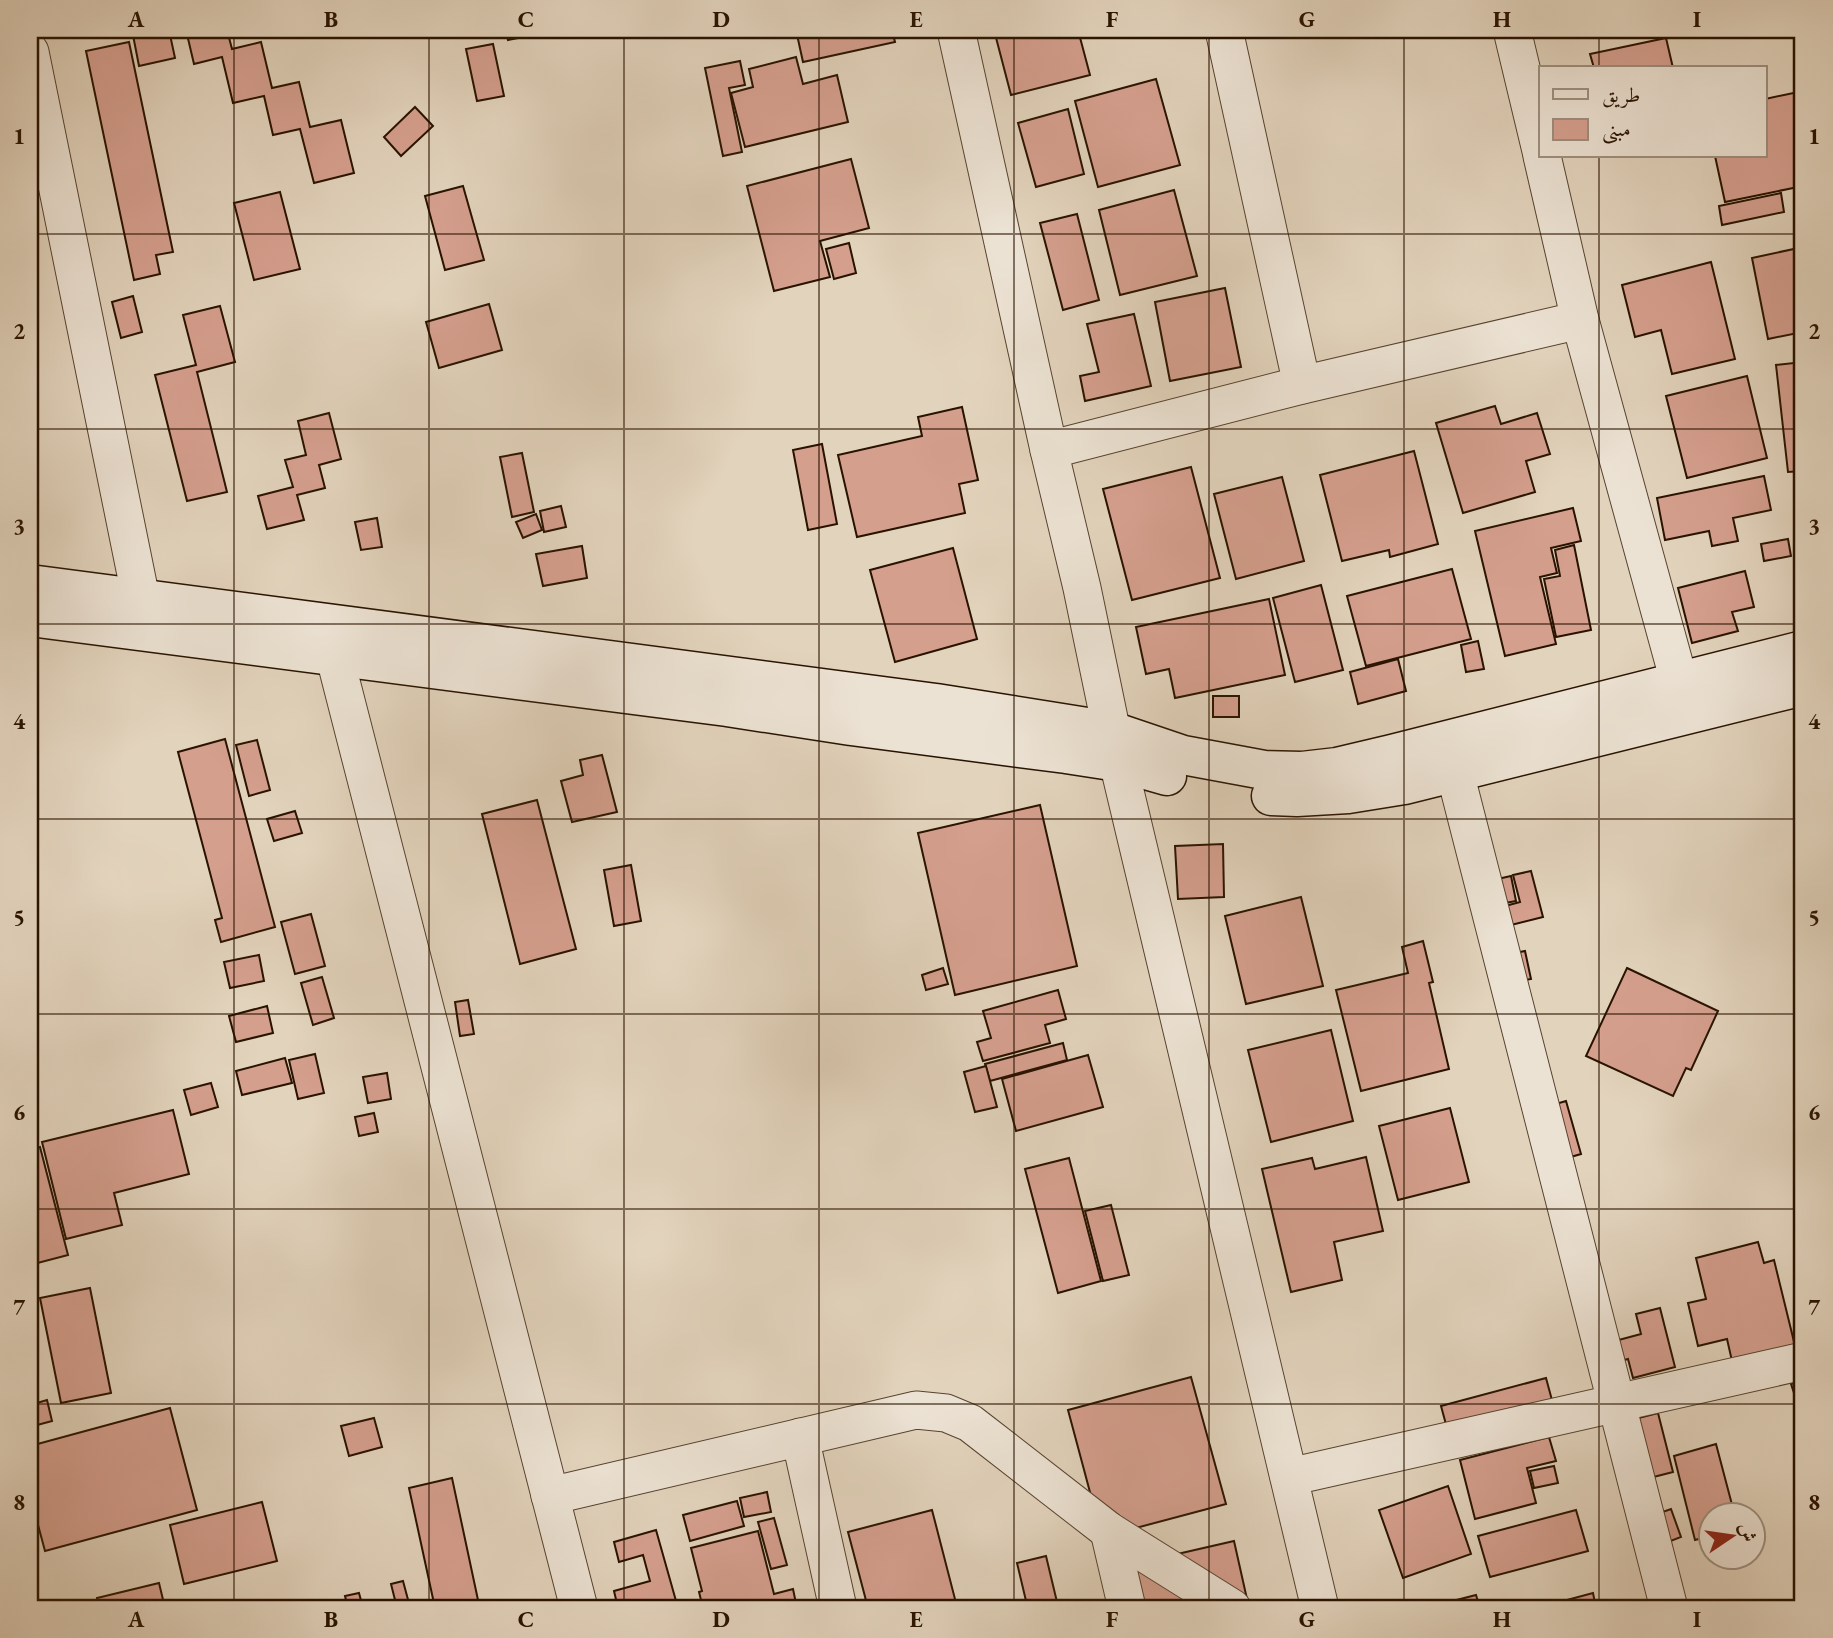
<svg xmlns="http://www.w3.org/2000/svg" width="1833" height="1638" font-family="'EB Garamond',Amiri,serif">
  <rect width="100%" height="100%" fill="#e2d3bc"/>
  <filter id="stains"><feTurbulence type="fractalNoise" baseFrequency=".00286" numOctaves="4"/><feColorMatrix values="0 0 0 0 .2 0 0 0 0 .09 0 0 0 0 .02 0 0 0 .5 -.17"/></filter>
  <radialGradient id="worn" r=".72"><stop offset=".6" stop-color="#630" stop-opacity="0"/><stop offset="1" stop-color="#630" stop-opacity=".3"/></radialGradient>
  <!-- building -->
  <g fill="#d59f8e" stroke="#291300" stroke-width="2">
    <path d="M132,30h37l6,28 -36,8z"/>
    <path d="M186,30h41l5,19 29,-7 11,46 27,-6 11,45 31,-7 13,53 -40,10 -14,-54 -27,6 -9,-39 -31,7 -11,-46 -28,7z"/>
    <path d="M505,30h54l-51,10z"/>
    <path d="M796,30h96l3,12 -92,20z"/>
    <path d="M994,30h84l12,45 -79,20z"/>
    <path d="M1666,38l7,30h-79l-4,-14z"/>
    <path d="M129,42l44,210 -17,3 4,19 -26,6 -48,-229z"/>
    <path d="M493,44l11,52 -27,5 -11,-52z"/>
    <path d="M796,57l7,27 34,-9 11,47 -103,25 -14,-54 22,-6 -4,-18z"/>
    <path d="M740,61l5,24 -16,3 13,64 -19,4 -18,-88z"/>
    <path d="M1156,79l24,86 -82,22 -23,-86z"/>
    <path d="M1803,91v95l-78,16 -10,-46h50v-57z"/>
    <path d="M415,107l18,19 -32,30 -17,-19z"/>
    <path d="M1068,109l16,65 -48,13 -18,-64z"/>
    <path d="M851,159l18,69 -49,13 10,36 -56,14 -27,-105z"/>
    <path d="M463,186l21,74 -39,10 -20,-74z"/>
    <path d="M1174,190l23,86 -77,19 -21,-85z"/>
    <path d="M280,192l20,77 -46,11 -20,-77z"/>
    <path d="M1781,193l3,19 -62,13 -3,-19z"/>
    <path d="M1077,214l22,86 -36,10 -23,-87z"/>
    <path d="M849,243l7,30 -22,6 -8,-30z"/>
    <path d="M1803,247v85l-35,7 -16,-81z"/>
    <path d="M1711,262l24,97 -63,15 -11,-44 -26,7 -13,-52z"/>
    <path d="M1225,288l16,79 -71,14 -15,-79z"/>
    <path d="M133,296l9,36 -21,6 -9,-36z"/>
    <path d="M489,304l13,46 -63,18 -13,-46z"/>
    <path d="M220,306l15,56 -38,10 30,120 -40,9 -32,-126 41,-10 -13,-50z"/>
    <path d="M1134,314l17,72 -66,15 -5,-25 19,-4 -12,-48z"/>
    <path d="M1803,362v109l-15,1 -12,-107z"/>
    <path d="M1747,376l20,82 -80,20 -21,-82z"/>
    <path d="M1495,406l6,18 36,-11 13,41 -24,7 9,31 -72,21 -27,-90z"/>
    <path d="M962,407l16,73 -19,4 6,29 -108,24 -19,-82 84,-19 -4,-19z"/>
    <path d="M329,413l12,46 -22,6 6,23 -28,7 7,25 -37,9 -9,-33 35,-9 -8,-27 21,-5 -8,-34z"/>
    <path d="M822,444l15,80 -29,6 -15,-80z"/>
    <path d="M1414,451l24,93 -48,13 -1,-7 -47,11 -22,-86z"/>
    <path d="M522,453l12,59 -22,5 -12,-60z"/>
    <path d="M1191,467l29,111 -88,22 -29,-111z"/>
    <path d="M1764,476l7,34 -38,8 5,23 -26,5 -3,-15 -44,9 -8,-42z"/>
    <path d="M1282,477l22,84 -68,18 -22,-85z"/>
    <path d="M561,506l5,21 -22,5 -4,-21z"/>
    <path d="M1573,508l8,33 -30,7 6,25 -17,4 16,67 -51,12 -30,-125z"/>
    <path d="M536,514l6,16 -19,8 -7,-16z"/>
    <path d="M377,518l5,29 -21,3 -6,-28z"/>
    <path d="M1788,539l3,17 -27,5 -3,-17z"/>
    <path d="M1574,545l17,85 -35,7 -12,-58 16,-3 -5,-26z"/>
    <path d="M582,546l5,32 -44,8 -7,-32z"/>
    <path d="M953,548l24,91 -82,23 -25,-92z"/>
    <path d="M1452,569l19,70 -105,27 -19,-70z"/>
    <path d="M1745,571l9,36 -22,5 6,19 -46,12 -14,-55z"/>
    <path d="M1321,585l22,85 -48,12 -22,-84z"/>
    <path d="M1269,599l16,76 -110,23 -6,-29 -23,5 -10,-47z"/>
    <path d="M1478,641l6,28 -18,3 -5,-27z"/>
    <path d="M1398,659l8,32 -48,13 -8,-32z"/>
    <rect x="1213" y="696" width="26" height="21"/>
    <path d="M225,739l50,188 -54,15 -6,-22 7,-2 -44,-166z"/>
    <path d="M257,740l13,50 -21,6 -13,-51z"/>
    <path d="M602,755l15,57 -45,10 -11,-41 22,-6 -3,-15z"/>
    <path d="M1803,792v39l-9,-36z"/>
    <path d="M537,800l39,149 -56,15 -38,-150z"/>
    <path d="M1040,805l37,161 -122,29 -37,-162z"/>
    <path d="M295,811l7,22 -28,8 -7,-22z"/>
    <path d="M1223,844l1,53 -46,2 -3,-53z"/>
    <path d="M631,865l10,56 -27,5 -10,-56z"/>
    <path d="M1531,871l12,46 -44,11 -5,-19 26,-7 -7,-27z"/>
    <path d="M1511,876l5,25 -27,5 -5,-24z"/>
    <path d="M1301,897l22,89 -77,18 -21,-88z"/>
    <path d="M311,914l14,52 -30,8 -14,-52z"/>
    <path d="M1423,941l10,41 -4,1 20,86 -88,22 -25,-101 72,-17 -6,-26z"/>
    <path d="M1525,951l6,28 -21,4 -5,-28z"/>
    <path d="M259,955l5,26 -34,7 -6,-26z"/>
    <path d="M943,968l5,16 -22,6 -4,-15z"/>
    <path d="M1627,968l91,43 -27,59 -5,-2 -13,28 -87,-40z"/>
    <path d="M322,977l12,41 -21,7 -12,-42z"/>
    <path d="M1058,990l8,29 -21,6 5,18 -67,18 -6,-19 14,-4 -8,-27z"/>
    <path d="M468,1000l6,34 -14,2 -5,-34z"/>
    <path d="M267,1006l6,27 -37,9 -7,-26z"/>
    <path d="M1331,1030l22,91 -82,21 -23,-92z"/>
    <path d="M1063,1043l4,17 -77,21 -5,-17z"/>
    <path d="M315,1054l9,39 -26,6 -9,-39z"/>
    <path d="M1088,1055l15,52 -87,24 -14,-52z"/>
    <path d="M285,1058l7,25 -50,12 -6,-24z"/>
    <path d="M986,1066l11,41 -22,5 -11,-40z"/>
    <path d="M387,1073l4,26 -23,4 -5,-26z"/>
    <path d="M211,1083l7,24 -27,8 -7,-25z"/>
    <path d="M1566,1101l15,53 -24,7 -15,-53z"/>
    <path d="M1450,1108l19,74 -71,18 -19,-74z"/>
    <path d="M173,1110l16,64 -75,19 8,32 -56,14 -24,-97z"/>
    <path d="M374,1113l4,19 -19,4 -4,-19z"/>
    <path d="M40,1147l28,108 -38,10v-115z"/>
    <path d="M1366,1157l17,74 -49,11 8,38 -51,12 -29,-123 50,-11 3,11z"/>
    <path d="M1069,1158l32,123 -43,12 -33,-124z"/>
    <path d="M1111,1205l18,70 -26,6 -18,-70z"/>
    <path d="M1758,1242l6,21 10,-3 23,94 -65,7 -5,-22 -29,7 -10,-43 18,-4 -10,-41z"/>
    <path d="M90,1288l21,105 -50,10 -21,-105z"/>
    <path d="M1660,1308l15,59 -42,11 -5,-19 -23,6 -5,-20 41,-11 -5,-20z"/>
    <path d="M1191,1377l35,127 -124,33 -34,-127z"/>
    <path d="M1546,1378l13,48 -105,28 -13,-48z"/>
    <path d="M1803,1380v24l-5,1 -7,-21z"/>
    <path d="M47,1400l5,21 -22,6v-22z"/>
    <path d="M170,1408l27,102 -152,41 -15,-56v-49z"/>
    <path d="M1658,1413l15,59 -43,11 -15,-59z"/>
    <path d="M374,1418l8,29 -33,9 -8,-30z"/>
    <path d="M1549,1437l7,24 -29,7 9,35 -61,16 -15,-59z"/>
    <path d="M1716,1444l19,72h-25v20l-15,4 -21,-84z"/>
    <path d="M1554,1466l4,17 -24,5 -4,-17z"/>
    <path d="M452,1478l26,122 -43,8 -26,-120z"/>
    <path d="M1448,1486l23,68 -68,24 -24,-68z"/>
    <path d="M767,1492l4,20 -27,5 -4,-19z"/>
    <path d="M737,1501l7,25 -54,15 -7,-26z"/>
    <path d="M262,1502l15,59 -93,23 -14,-59z"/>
    <path d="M1671,1509l10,28 -18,7 -12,-28z"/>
    <path d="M932,1510l24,93 -19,5h-69l-20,-76z"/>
    <path d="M1576,1510l12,41 -98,26 -12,-41z"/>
    <path d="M774,1518l13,47 -16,4 -13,-47z"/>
    <path d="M656,1530l22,78h-60l-4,-17 36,-10 -7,-26 -24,7 -5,-20z"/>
    <path d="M758,1531l16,63 19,-5 4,19h-94l-4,-16 3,-1 -11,-43z"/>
    <path d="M1234,1541l15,67h-115l-9,-42z"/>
    <path d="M1046,1556l11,46h1l2,6h-48l15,-3 -10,-42z"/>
    <path d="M403,1581l7,26 -13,1 -6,-24z"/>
    <path d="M159,1583l6,25h-66l-2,-10z"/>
    <path d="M359,1593l4,15h-15l-3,-12z"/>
    <path d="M1593,1593l3,15h-59z"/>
    <path d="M1476,1595l4,13h-55z"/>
  </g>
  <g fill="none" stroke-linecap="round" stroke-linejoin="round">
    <defs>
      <g id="street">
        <path d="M956,30l93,420 33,138 36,174 202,846"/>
        <path d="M1224,30l78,355"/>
        <path d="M1512,30l29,121"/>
        <path d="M30,52l111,547"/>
        <path d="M1542,156l38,164 99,361"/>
        <path d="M1049,450l253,-65 278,-65"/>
        <path d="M334,629l1,29 244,950"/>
        <path d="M1455,773l214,835"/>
        <path d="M800,1437l38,171"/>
        <path d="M1289,1477l514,-116"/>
        <path d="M550,1496l366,-86 30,3 24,10 139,108 123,77"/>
        <path d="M1109,1531l18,77"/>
      </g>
      <g id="secondary">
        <path d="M30,584l906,119 176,28 71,24 81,15 38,1 35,-4 55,-13 411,-104"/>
        <path d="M30,617l697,90 124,19 215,28 52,8 49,14"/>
        <path d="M1271,796l26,1 51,-3 56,-9 399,-99"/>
      </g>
    </defs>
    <!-- street casing -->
    <use href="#street" stroke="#57432f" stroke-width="39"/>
    <!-- secondary casing -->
    <use href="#secondary" stroke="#291300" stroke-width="41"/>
    <!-- street -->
    <use href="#street" stroke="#ece2d3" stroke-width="37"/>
    <!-- secondary -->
    <use href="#secondary" stroke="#ece2d3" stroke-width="38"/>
  </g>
  <!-- grid -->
  <path fill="none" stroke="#291300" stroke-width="2" stroke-opacity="0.55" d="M234,30v1578M429,30v1578M624,30v1578M819,30v1578M1014,30v1578M1209,30v1578M1404,30v1578M1599,30v38M1599,156v1452M30,234h1773M30,429h1773M30,624h1773M30,819h1773M30,1014h1773M30,1209h1773M30,1404h1773"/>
  <!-- margin -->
  <rect width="1833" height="1638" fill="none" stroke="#e2d3bc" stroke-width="77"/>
  <!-- legend -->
  <rect x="1539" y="66" width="228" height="91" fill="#ece2d3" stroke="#9e8f7f" stroke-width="2"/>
  <rect x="1553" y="89" width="35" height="10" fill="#ece2d3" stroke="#9e8f7f" stroke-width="2"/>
  <text x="1602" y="102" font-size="21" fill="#291300">طريق</text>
  <rect x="1553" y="119" width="35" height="21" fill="#d59f8e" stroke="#9e8f7f" stroke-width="2"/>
  <text x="1602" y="136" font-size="21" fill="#291300">مبنى</text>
  <!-- north arrow -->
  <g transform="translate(1732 1536) rotate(77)"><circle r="33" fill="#ece2d3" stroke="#9e8f7f" stroke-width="2"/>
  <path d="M0-5L12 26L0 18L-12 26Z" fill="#8f2418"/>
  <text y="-10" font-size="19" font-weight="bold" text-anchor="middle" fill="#291300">ش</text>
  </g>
  <rect x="38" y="38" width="1756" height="1562" fill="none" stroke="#291300" stroke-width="2.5"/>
  <g font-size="23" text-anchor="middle" font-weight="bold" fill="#291300">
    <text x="136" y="27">A</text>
    <text x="331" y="27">B</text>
    <text x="526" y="27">C</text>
    <text x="721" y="27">D</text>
    <text x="916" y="27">E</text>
    <text x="1112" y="27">F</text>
    <text x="1307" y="27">G</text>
    <text x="1502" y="27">H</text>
    <text x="1697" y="27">I</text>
    <text x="19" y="144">1</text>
    <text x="1814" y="144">1</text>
    <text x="19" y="339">2</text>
    <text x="1814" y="339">2</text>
    <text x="19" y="534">3</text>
    <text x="1814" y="534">3</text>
    <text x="19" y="729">4</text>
    <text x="1814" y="729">4</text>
    <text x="19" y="925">5</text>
    <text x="1814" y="925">5</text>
    <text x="19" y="1120">6</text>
    <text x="1814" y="1120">6</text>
    <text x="19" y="1315">7</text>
    <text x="1814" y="1315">7</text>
    <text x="19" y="1510">8</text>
    <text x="1814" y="1510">8</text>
    <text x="136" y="1627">A</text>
    <text x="331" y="1627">B</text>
    <text x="526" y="1627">C</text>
    <text x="721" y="1627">D</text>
    <text x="916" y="1627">E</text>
    <text x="1112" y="1627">F</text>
    <text x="1307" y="1627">G</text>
    <text x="1502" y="1627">H</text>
    <text x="1697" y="1627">I</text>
  </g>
  <rect width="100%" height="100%" filter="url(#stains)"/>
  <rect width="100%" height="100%" fill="url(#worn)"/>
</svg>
